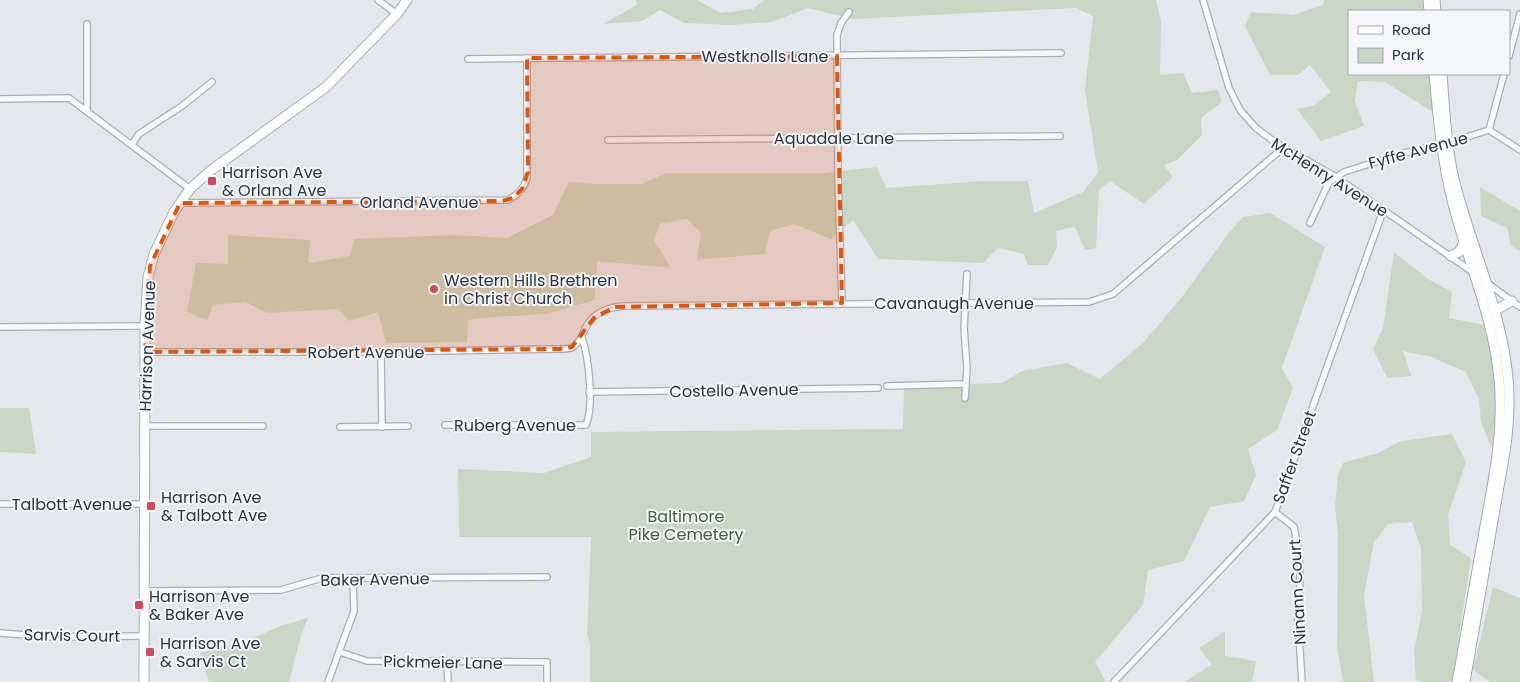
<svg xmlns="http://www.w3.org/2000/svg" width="1520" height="682" font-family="Poppins,sans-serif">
  <rect width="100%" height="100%" fill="#e4e7ec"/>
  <!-- green -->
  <g fill="#c9d6c5">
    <path d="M636,0h61l24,13 32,-4 11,-9h392l5,22 -1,53 23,-2 9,20 26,-3 4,12 -21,16 1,17 -25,25 -13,5 9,12 -29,27 -34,-23 -11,9 -3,58 -11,2 -10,-23 -19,4 1,16 -9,18h-20l-4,-11 -26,-6 -15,15 -105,-4 -25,-39 -22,19 -37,-15 -24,7 -5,23 -68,6 4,-27 -14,-14 -27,4 -6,18 17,27 -74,-7 -2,39 -50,14 -52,3 -25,3 -1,22 -81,1 -8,-31 -29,9 -10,-12 -72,4 -22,-11 -32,3 -6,15 -20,-8 9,-49 32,1v-29l82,5 -2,23 42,-7 4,-17 101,-4 52,3 46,-23 16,-33 25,2h48l24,-11h159l52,-6 9,21 97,-7h45l6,32 49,-21 15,-19 -13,-83 8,-74 -17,-8 -223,11 -45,-11 -36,14 -41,3 -47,-2 -24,-13 -18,11 -39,3 34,-19z"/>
    <path d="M1324,0h99l1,11h-75v63h81l3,38 -48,-30 -27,-1 -3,20 9,25 -43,15 -24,-32 16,-3 18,-14 -21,-27 -12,10h-28l-25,-49 6,-14 42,3 30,-10z"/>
    <path d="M1480,187l40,24v40l-9,-5 -4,-18 -26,-12z"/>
    <path d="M1270,213l55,34 -43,121 11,20 -16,42 -29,19 8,26 -12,26 -34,6 -26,54 -36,9 -5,35 -48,57 11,20h-516v-39l-3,-8 4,-98h-132l-1,-68 86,4 47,-16v-25l312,-3 1,-43 98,-3 20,-12 45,-8 33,16 44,-37 38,-45 46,-63 15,-17z"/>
    <path d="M1394,252l34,27 24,13 -3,26 35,7 12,51 -1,49 -3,24 -11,-27 -2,-23 -13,-27 -35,-15 -28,-6 8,25 -24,2 -14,-29 10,-21z"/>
    <path d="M0,408h29l7,46 -36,-2z"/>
    <path d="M1452,434l14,28 -18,53 2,30 21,13 -19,124h-28l-8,-2 -2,-28 8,-41 -1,-63 -9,-26 -24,2 -14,18 -10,53 10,87h-31l-6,-36 1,-111 -3,-29 3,-31 5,-12 35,-10 23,-12z"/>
    <path d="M1493,587l27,11v84h-30l-17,-12z"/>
    <path d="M308,618l-7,17 -12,47h-80l-9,-29 47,-12 33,-15z"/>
    <path d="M1225,631v25l31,5 -4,21h-67l27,-18 -13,-16z"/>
  </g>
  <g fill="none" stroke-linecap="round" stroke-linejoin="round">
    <defs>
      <g id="minor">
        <path d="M378,0l19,14"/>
        <path d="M1203,0l26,88 11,22 16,18 20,15 60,34 138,96"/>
        <path d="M1509,56l11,-42"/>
        <path d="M468,59l593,-6"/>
        <path d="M0,99l69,-1 121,91"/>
        <path d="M87,110v-86"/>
        <path d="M1489,130l15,-56"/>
        <path d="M1489,130l31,20"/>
        <path d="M608,140l452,-4"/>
        <path d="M132,144l7,-10 43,-28 30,-24"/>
        <path d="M180,203l328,-3c10,-5 16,-11 19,-22v-120"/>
        <path d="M1310,223l19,-41 15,-10 60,-19 44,-10 41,-13"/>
        <path d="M1487,283l33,24"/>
        <path d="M842,303l-4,-124 -1,-144 4,-12 8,-11"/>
        <path d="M0,327l145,-1"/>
        <path d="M145,352h236l178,-3c4,0 9,0 12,-1 9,-4 12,-15 16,-23 8,-13 23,-18 37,-19l465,-4 24,-8 171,-147"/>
        <path d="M381,352l1,75"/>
        <path d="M887,386l78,-2"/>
        <path d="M589,392l289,-4"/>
        <path d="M965,398l2,-30 -3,-40 3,-54"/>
        <path d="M445,425h141c8,-19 3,-67 -4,-87"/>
        <path d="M145,426h118"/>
        <path d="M340,427l68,-1"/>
        <path d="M0,504h144"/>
        <path d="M1275,512l19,15 5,27 1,26 -2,40 4,62"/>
        <path d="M144,591l137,-1 41,-12 225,-1"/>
        <path d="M0,633l53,4 92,-1"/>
        <path d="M340,652l27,9 180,1v20"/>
        <path d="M447,662l1,20"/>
        <path d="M328,682l26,-71 -1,-32"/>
        <path d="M1114,682l161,-170 108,-301"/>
      </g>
      <path id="secondary" d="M144,682l1,-356 3,-49 6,-23 20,-42 16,-23 20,-18 116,-84 71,-73 10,-14"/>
      <g id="primary">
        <path d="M1428,0l1,11"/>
        <path d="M1435,0l1,11"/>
        <path d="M1434,74c4,44 8,87 19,130 15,58 41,115 46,176 5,49 -5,97 -14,146 -9,52 -19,104 -28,156"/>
        <path d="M1442,74c3,36 4,73 13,109 16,62 44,122 52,186 4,28 2,56 -2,83l-40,230"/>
        <path d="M1451,256l8,-4 5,-10"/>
        <path d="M1494,311l18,-10"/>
      </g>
    </defs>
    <!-- minor casing -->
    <use href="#minor" stroke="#a9aeb7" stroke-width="8"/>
    <!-- secondary casing -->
    <use href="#secondary" stroke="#a9aeb7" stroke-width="11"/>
    <!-- primary casing -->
    <use href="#primary" stroke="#a3abb8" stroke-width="11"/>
    <!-- minor -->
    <use href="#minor" stroke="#f7f8fa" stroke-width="5.5"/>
    <!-- secondary -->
    <use href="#secondary" stroke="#fff" stroke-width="9"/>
    <!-- primary -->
    <use href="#primary" stroke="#fff" stroke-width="9"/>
  </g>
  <!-- marked area -->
  <path fill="#df570f" fill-opacity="0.2" stroke="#df570f" stroke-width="4" stroke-dasharray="10 6" stroke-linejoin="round" d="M837,56l5,247 -227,4 -21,11 -22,29 -13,2 -414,3 5,-86 30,-63 322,-2 11,-3 9,-9 6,-17 -1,-114z"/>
  <!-- markers -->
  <g fill="#d1495b" stroke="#f4f6f9" stroke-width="2">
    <rect x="207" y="176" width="10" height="10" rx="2.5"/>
    <circle cx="434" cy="289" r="5"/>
    <rect x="146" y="501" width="10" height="10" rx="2.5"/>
    <rect x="134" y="600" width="10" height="10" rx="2.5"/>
    <rect x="145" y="647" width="10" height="10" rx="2.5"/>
  </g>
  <g text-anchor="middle" stroke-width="4" stroke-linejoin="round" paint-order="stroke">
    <!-- street labels -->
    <g font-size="16" fill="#2b3445" stroke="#f4f6f9">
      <text x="765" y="62">Westknolls Lane</text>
      <text x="834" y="144">Aquadale Lane</text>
      <text transform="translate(1418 150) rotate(-15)" y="6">Fyffe Avenue</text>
      <text transform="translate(1330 177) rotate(32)" y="6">McHenry Avenue</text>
      <text x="419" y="208">Orland Avenue</text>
      <text x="954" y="309">Cavanaugh Avenue</text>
      <text transform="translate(147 346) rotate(-88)" y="6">Harrison Avenue</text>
      <text x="366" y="358">Robert Avenue</text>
      <text transform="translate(734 390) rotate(-1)" y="6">Costello Avenue</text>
      <text x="515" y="431">Ruberg Avenue</text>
      <text transform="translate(1294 457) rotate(-70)" y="6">Saffer Street</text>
      <text x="72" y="510">Talbott Avenue</text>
      <text transform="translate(375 579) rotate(-1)" y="6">Baker Avenue</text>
      <text transform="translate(1297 592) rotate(-93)" y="6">Ninann Court</text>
      <text transform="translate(72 635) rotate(1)" y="6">Sarvis Court</text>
      <text transform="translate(443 662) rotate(1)" y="6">Pickmeier Lane</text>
    </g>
    <!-- poi labels -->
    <g font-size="16" fill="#2b3445" stroke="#f4f6f9" text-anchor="start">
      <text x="222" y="178">Harrison Ave<tspan x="222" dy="18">&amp; Orland Ave</tspan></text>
      <text x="444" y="286">Western Hills Brethren<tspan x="444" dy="18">in Christ Church</tspan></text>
      <text x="161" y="503">Harrison Ave<tspan x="161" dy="18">&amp; Talbott Ave</tspan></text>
      <text x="149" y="602">Harrison Ave<tspan x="149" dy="18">&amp; Baker Ave</tspan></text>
      <text x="160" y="649">Harrison Ave<tspan x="160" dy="18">&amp; Sarvis Ct</tspan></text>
    </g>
    <!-- park labels -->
    <g font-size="16" fill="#3f6138" stroke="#f4f6f9">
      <text x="686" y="522">Baltimore<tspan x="686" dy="18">Pike Cemetery</tspan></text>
    </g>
  </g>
  <!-- legend -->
  <rect x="1348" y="10" width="162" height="65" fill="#f4f6f9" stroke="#a4a8b1"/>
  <rect x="1358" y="26" width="25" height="8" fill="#ffffff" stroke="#a4a8b1"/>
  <text x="1392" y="35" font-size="15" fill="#2b3445">Road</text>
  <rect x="1358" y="48" width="25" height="15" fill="#c9d6c5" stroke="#a4a8b1"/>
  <text x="1392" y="60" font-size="15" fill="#2b3445">Park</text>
</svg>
